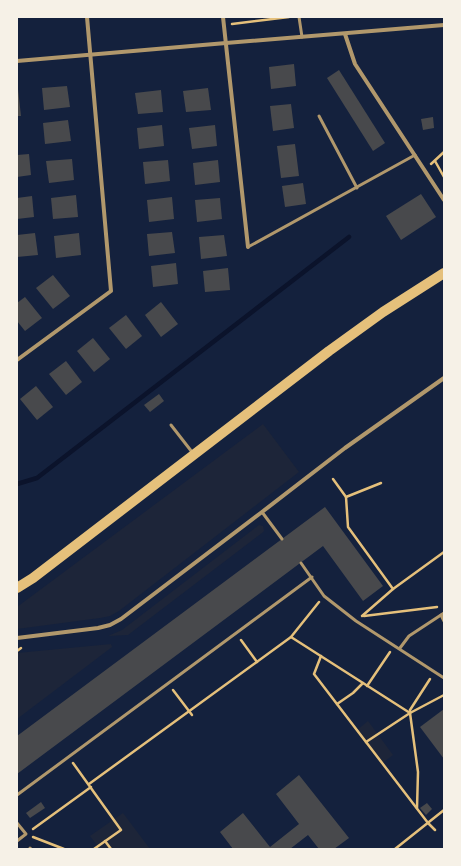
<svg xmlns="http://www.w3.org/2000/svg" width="461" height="866" font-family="'Roboto Condensed',sans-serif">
  <rect width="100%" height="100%" fill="#14213d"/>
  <!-- green -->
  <g fill="#1d2539">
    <path d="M263,424l36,48 -180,139 -9,5 -10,2 -83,11v-22z"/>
    <path d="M259,525l4,1 1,5 -2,2 -134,102 -20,1 14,-6z"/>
    <path d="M111,644l1,3 -95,72v-66z"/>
    <path d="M368,721l25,34 -12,9 -25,-33z"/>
    <path d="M123,813l27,36h-50l-10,-13z"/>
  </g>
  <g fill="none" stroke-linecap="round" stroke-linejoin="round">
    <!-- stream -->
    <path stroke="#0b132b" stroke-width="4.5" d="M17,484l20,-6 312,-241"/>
  </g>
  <!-- building -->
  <g fill="#48494c">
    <path d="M294,64l2,22 -25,3 -2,-22z"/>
    <path d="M339,70l46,73 -12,8 -46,-73z"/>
    <path d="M67,86l3,21 -26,3 -2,-22z"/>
    <path d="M208,88l3,22 -25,2 -3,-21z"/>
    <path d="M17,89h1l3,27h-4z"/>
    <path d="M161,90l2,22 -25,2 -3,-21z"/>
    <path d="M291,104l3,24 -21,3 -3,-25z"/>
    <path d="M433,117l1,11 -11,2 -2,-11z"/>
    <path d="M68,120l3,21 -26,3 -2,-21z"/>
    <path d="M162,125l2,21 -25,3 -2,-21z"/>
    <path d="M215,125l2,21 -25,3 -3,-21z"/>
    <path d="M295,144l4,32 -18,2 -4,-32z"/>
    <path d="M29,154l2,21 -14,2v-22z"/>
    <path d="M72,159l2,21 -25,3 -3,-22z"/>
    <path d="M168,160l2,21 -25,3 -2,-22z"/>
    <path d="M218,160l2,22 -25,3 -2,-22z"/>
    <path d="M303,183l3,21 -21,3 -3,-21z"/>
    <path d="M421,194l15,23 -35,23 -15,-24z"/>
    <path d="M76,195l2,22 -25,2 -2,-21z"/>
    <path d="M32,196l2,21 -17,2v-21z"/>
    <path d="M172,197l2,22 -25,3 -2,-22z"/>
    <path d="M220,198l2,21 -25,3 -2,-22z"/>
    <path d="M172,232l3,21 -26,3 -2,-22z"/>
    <path d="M35,233l3,22 -21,2v-22z"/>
    <path d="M79,233l2,22 -25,3 -2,-22z"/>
    <path d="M224,235l3,21 -26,3 -2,-22z"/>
    <path d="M176,263l2,21 -25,3 -2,-21z"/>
    <path d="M228,268l2,22 -25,2 -2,-21z"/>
    <path d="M53,275l17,21 -17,13 -17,-21z"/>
    <path d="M25,297l17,21 -17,13 -8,-10v-18z"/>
    <path d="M161,302l17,22 -17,13 -16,-22z"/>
    <path d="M126,315l16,21 -16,13 -17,-21z"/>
    <path d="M93,338l17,21 -16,13 -17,-21z"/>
    <path d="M66,361l16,21 -16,13 -17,-21z"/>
    <path d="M36,386l17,21 -16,13 -17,-21z"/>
    <path d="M159,394l5,7 -14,11 -6,-7z"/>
    <path d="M325,507l58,79 -20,15 -40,-55 -306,228v-38z"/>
    <path d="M444,709v50l-24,-32z"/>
    <path d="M299,775l50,63 -15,11h-15l-11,-14 -18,14h-57l-13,-17 23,-19 27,34 29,-23 -23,-30z"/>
    <path d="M41,802l4,6 -15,10 -4,-5z"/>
    <path d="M427,803l5,6 -6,6 -6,-7z"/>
  </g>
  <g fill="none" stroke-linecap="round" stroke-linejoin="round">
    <!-- path -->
    <g stroke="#e5c07b" stroke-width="2.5">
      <path d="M232,24l57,-7"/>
      <path d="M435,161l9,16"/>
      <path d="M431,164l13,-12"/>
      <path d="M333,479l13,18 35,-14"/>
      <path d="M346,497l2,30 45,62"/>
      <path d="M362,616l31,-27 51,-37"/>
      <path d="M364,616l73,-9"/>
      <path d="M291,637l119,76 8,59 -1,36"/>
      <path d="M241,640l16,22"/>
      <path d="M17,651l4,-3"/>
      <path d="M321,656l-7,18 114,149 7,7"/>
      <path d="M367,686l23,-34"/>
      <path d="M173,690l19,25"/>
      <path d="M337,704l16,-11 10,-10"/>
      <path d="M410,713v-3l20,-31"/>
      <path d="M366,742l44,-29 34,-18"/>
      <path d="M73,763l48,67 -27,19"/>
      <path d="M89,784l202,-147 28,-35"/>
      <path d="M33,829l58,-42"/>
      <path d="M33,837l31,12"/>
      <path d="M105,841l6,8"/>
      <path d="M395,849l49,-39"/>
    </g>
    <!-- service -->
    <g stroke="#b1986c" stroke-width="3">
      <path d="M299,17l3,20"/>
      <path d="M319,116l38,72"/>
      <path d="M248,247l167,-92"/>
      <path d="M171,425l21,27"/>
      <path d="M262,512l20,27"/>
      <path d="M301,563l23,33 32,25 88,57"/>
      <path d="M441,615l3,6"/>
      <path d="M400,648l9,-12 35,-23"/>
      <path d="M17,795l295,-218"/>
      <path d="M17,823l9,11 -9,7"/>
      <path d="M30,848l1,1"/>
    </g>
    <!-- minor -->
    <g stroke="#b1986c" stroke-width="4">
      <path d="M223,17l25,230"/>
      <path d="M345,34l10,30 89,136"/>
      <path d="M17,61l209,-18 218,-18"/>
      <path d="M17,360l94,-69 -24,-274"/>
      <path d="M17,638l81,-10 12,-3 11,-6 141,-107 83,-64 99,-70"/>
    </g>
    <!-- primary -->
    <path stroke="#e5c07b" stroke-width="10" d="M17,588l16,-10 296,-227 54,-39 61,-39"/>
  </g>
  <!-- border -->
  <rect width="461" height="866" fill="none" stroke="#f6f1e7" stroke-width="36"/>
</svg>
